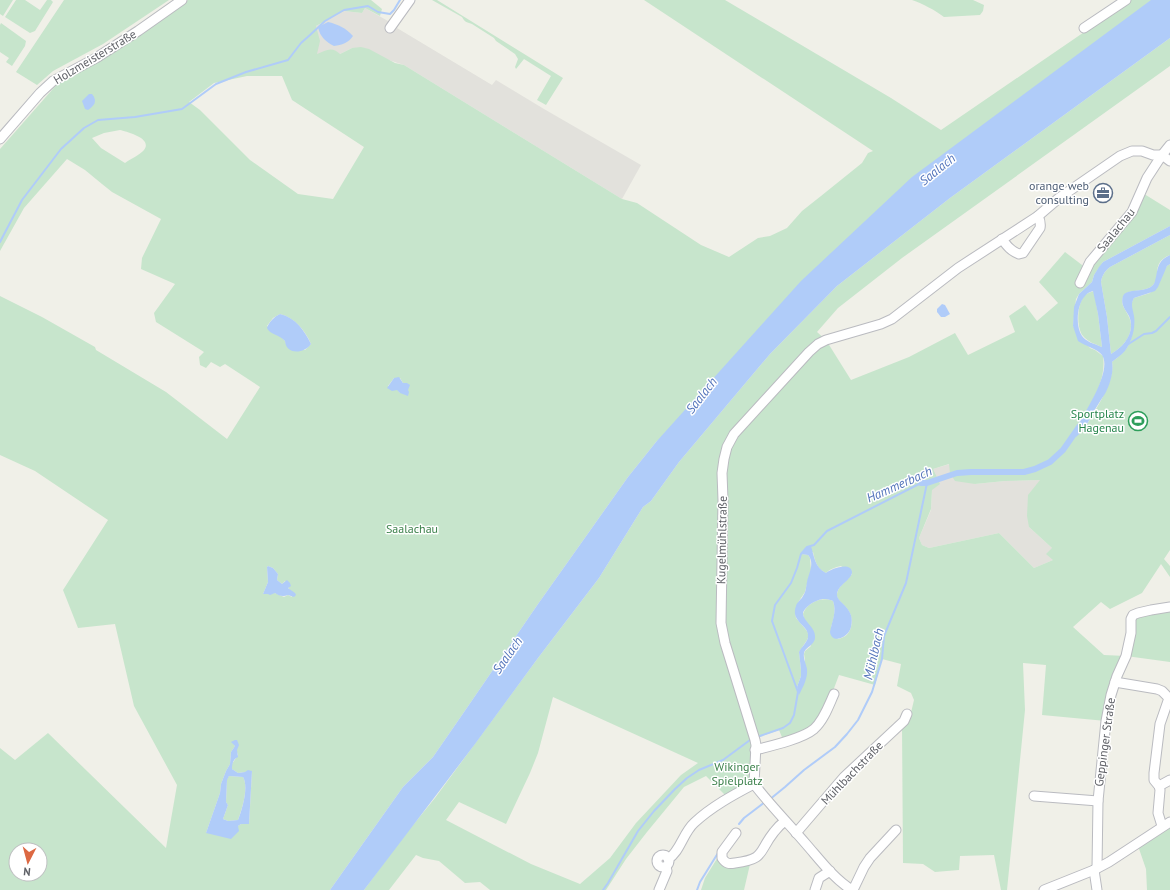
<svg xmlns="http://www.w3.org/2000/svg" width="1170" height="890" font-family="'PT Sans',sans-serif">
  <rect width="100%" height="100%" fill="#f0f0e8"/>
  <!-- industrial -->
  <g fill="#e2e1dc">
    <path d="M404,0h11l-18,28 95,57 4,-5 48,29 97,56 -19,34 -218,-134 -52,-17 -12,6h-23l-1,-28 28,-15 18,2 3,-5 23,13 7,-3z"/>
    <path d="M950,464l25,20 30,-3 36,-1 -12,47 23,21 1,12 -19,8 -35,-35 -70,15 -7,-3 -3,-7 12,-28 1,-20 1,-21z"/>
  </g>
  <!-- green -->
  <g fill="#c7e5cc" fill-rule="evenodd">
    <path d="M0,0h13l-10,16 -3,-2z"/>
    <path d="M16,0h9l15,10 7,-10h4l2,2 -18,29 -5,2 -25,-16z"/>
    <path d="M64,0h105l-66,44 -50,27 -16,14 -21,-13z"/>
    <path d="M188,0h183l11,9 -2,7 -15,-8 -3,5 -18,-2 -28,15 4,15 -3,13c9,-4 15,-8 23,0l12,-6 9,-1 8,2 26,14 9,2 218,134 15,4 64,42 28,12 29,-19 12,-2 17,-8 15,-17 19,-15 41,-33 6,-10 5,-2 -229,-151h81l166,98 50,32 190,-130h21l-496,442 -28,35 -90,127 -76,111 -29,42 -30,30 -73,103h-330v-142l15,12 33,-27 118,115 11,-63 -43,-79 -19,-82 -37,4 -15,-38 45,-70 -73,-49 -35,-16v-159l42,21 53,30 1,3 70,42 61,47 33,-52 -35,-23 -5,3 -9,-5 -5,6 -6,-3 -1,-8 5,-5 -48,-30 -2,-9 21,-29 -34,-15 1,-11 19,-39 -49,-27 -10,-8 -17,-14 -18,-11 -43,49 -24,43v-102l59,-67 116,-71zM247,76h35l10,24 72,47 -31,52 -35,-5 -48,-34 -50,-50 -11,-8 25,-19zM120,130c7,2 33,8 24,20 -4,5 -14,9 -19,13l-24,-15 -9,-10 12,-5zM280,314c15,4 25,16 31,30l-6,6 -19,-6 -1,-3c-5,-6 -12,-10 -18,-15l6,-8zM394,378h6l3,5 -3,10 -3,-4 -9,-3zM268,566l5,2 5,6 -1,6 5,4 3,-3c3,6 6,10 7,16l-4,-2 -4,2 -9,-4 -12,1 5,-12 -1,-15zM232,742h1l5,13 -6,9v5l6,4 14,-2 -3,53h-8l-3,2 -32,7 14,-40 1,-9 5,-13 4,-7 1,-12 4,-6zM16,850h24v24h-24z"/>
    <path d="M432,0h5l126,78 -17,27 -9,-5 14,-24 -27,-17 -8,10 -1,-2 3,-8 -3,-5 -19,-13 -2,-3 -22,-14c-6,-2 -7,-2 -10,-7z"/>
    <path d="M912,0h61l11,5 -1,6 -3,4 -36,2c-9,-7 -21,-13 -32,-17z"/>
    <path d="M1,23l25,18 -1,5 -13,20 -6,-4 3,-4 -9,-6v-27z"/>
    <path d="M1170,38v28l-268,192 -64,50 -21,24 9,8 25,40 58,-23 46,-24 13,22 47,-23 -6,-16 16,-11 12,16 21,-18 -19,-21 26,-30 21,16 18,-23 37,-53 29,18v16l-67,36 -9,13 -2,7 -13,12 -3,5 -3,27 17,22 5,2 8,6c4,27 -15,52 -28,74l8,2c9,-18 33,-50 29,-70 19,-14 22,-23 20,-46 -1,-6 -2,-12 2,-18l16,-5 17,-27 3,-2v286l-6,9 6,7v11l-9,-13 -19,29 -32,16 -9,-7 -28,25 31,28 22,1 5,-37 39,-12v55l-44,-6 -20,65 -64,-6 4,-50 -23,-2 2,47 -18,180h-6l-7,-35 -34,1 -1,14 -24,2 -12,-8 -20,-1 -1,-137 7,-5 5,-21 -3,-7 -14,-7 4,-22 -19,-5 -7,26 -36,-10 -15,40 -5,8 -35,19 -5,-12 -28,10 5,5 -2,39 -26,14 -22,-22 -22,11 -37,45 -21,27 -20,31h-116l-10,-8 -15,1 -26,-22 -16,-3 -7,-3 -27,35h-25l36,-49 35,-43 103,-140 61,-80 44,-71 8,-6 28,-39 91,-108 67,-68 113,-88zM949,464l1,9 5,8 20,3 30,-3 35,-1 -12,15 -1,21 2,11 23,21 -6,6 7,6 -19,8 -35,-35 -70,15 -7,-3 -3,-7 12,-29 1,-19 8,-6 -7,-15zM813,552c2,9 4,17 13,21 4,-4 9,-6 15,-7l11,8c-4,6 -14,12 -15,20 -1,10 19,13 14,33 -2,7 -5,10 -13,12l-7,-12c3,-8 5,-17 2,-26 -10,-5 -26,1 -30,13l8,32 -6,5 -1,3 1,6 -6,34 -2,-7 4,-11v-6l-2,-18 8,-12 2,-5 -2,-4 -11,-13 -1,-6 4,-11 6,-9 3,-12 3,-10 -1,-12 -2,-3 -6,-1zM553,697l145,66 -17,12 -45,48 -26,35 -30,26 -49,-20 -85,-44 13,-18 47,22 24,-51 8,-20z"/>
    <path d="M1170,235v20c-20,8 -8,21 -17,30 -7,8 -27,3 -30,12 -3,8 3,13 6,20 7,15 -5,30 -18,37l-4,-37 -6,-35c1,-6 3,-10 9,-15z"/>
    <path d="M1094,291l4,23 4,33c-7,-3 -14,-5 -19,-11 -7,-9 -6,-33 2,-41 2,-2 6,-3 9,-4z"/>
    <path d="M229,776l14,1c6,10 -1,32 -5,43l-10,1 -5,-2 5,-14 -2,-3 1,-23z"/>
    <path d="M1170,822v68h-23l-1,-21 -9,-26z"/>
    <path d="M718,857l8,6 25,-3 -7,30h-43l4,-12z"/>
  </g>
  <!-- water -->
  <g fill="#b0ccf9" fill-rule="evenodd">
    <path d="M1151,0h19v38l-220,160 -113,88 -67,68 -91,108 -28,39 -8,6 -44,71 -61,80 -63,86 -111,146h-34l73,-103 30,-30 29,-42 76,-111 90,-127 28,-35 145,-161 111,-104z"/>
    <path d="M328,22c9,2 18,6 25,14 -5,7 -11,9 -19,10 -8,-4 -14,-9 -16,-19z"/>
    <path d="M89,94h3c6,7 2,12 -4,16l-3,-1 -3,-8z"/>
    <path d="M1170,226v9l-60,32c-6,5 -8,9 -9,15l6,35 4,37c13,-7 25,-22 18,-38 -3,-6 -9,-11 -6,-20 3,-8 23,-3 30,-11 2,-2 2,-5 3,-8 2,-11 3,-17 14,-22v9l-3,2 -9,21 -3,4 -21,7c-4,7 -1,11 0,18 2,12 -3,30 -12,38 -3,3 -7,5 -10,8 2,9 -2,22 -6,30 -2,4 -5,7 -7,11 -8,12 -12,25 -23,34l-1,-7c8,-15 38,-59 27,-75 -4,-6 -17,-9 -24,-14l-5,-15 1,-19 5,-13 13,-12 2,-7 5,-8 4,-5zM1093,291l5,23 4,33c-7,-3 -16,-5 -20,-11 -7,-10 -5,-32 3,-40 2,-3 5,-4 8,-5z"/>
    <path d="M942,304l3,1 5,9 -5,3h-4l-4,-5v-3z"/>
    <path d="M280,314c16,4 24,16 31,30 -7,10 -25,11 -26,-3 -5,-6 -16,-7 -18,-13 2,-6 7,-11 13,-14z"/>
    <path d="M399,377l4,6h4l3,2 -2,5 1,2 -1,4 -8,-3 -3,-3 -5,1 -5,-3 7,-10z"/>
    <path d="M811,546c3,10 4,22 15,27 4,-4 25,-12 26,-1 0,8 -15,13 -15,23 1,9 19,13 14,32 -2,10 -19,18 -21,5 2,-11 7,-20 3,-31 -2,-1 -5,-2 -8,-2 -7,-1 -22,8 -22,15 1,8 12,13 12,22 1,9 -10,11 -11,17 -1,5 2,11 3,16 1,9 -4,18 -8,26l-2,-8 4,-11v-6l-2,-18c3,-6 9,-10 9,-16 1,-11 -18,-14 -12,-30 1,-4 5,-6 7,-10 3,-4 3,-9 4,-14 2,-9 8,-19 1,-27l-7,-1 6,-7z"/>
    <path d="M268,566l5,2 5,6 -1,6 5,4 5,-4 3,3 1,3 -3,2 7,5 1,2 -2,2 -6,-2c-5,2 -9,1 -13,-2l-5,2 -2,-1h-5l5,-12 -1,-15z"/>
    <path d="M235,740h2l2,5 -2,5 1,7c-5,2 -6,7 -6,12l6,4 7,-1 3,-2 4,1 -3,53h-8l-3,2 1,5 -8,8 -25,-6 14,-40 1,-9 5,-13 4,-7 1,-12 4,-6 -4,-4zM229,776l14,1c6,10 -1,33 -5,43l-10,1 -5,-2 5,-14 -2,-3 1,-22z"/>
  </g>
  <g fill="none" stroke-linecap="round" stroke-linejoin="round">
    <!-- stream -->
    <g stroke="#b0ccf9" stroke-width="2">
      <path d="M0,242l22,-42 39,-51 23,-21 14,-8 37,-3 47,-8 34,-25 30,-12 42,-12 13,-17 9,-8 15,-14 19,-11 24,-4 10,6 12,2 4,-4 6,-10"/>
      <path d="M1127,345l17,-11 8,-1 4,-2 14,-14"/>
      <path d="M757,737l26,-9 7,-5 4,-8 4,-23 -26,-71 3,-16 16,-22 6,-15 4,-14 6,-7 7,-2 13,-14 94,-48"/>
      <path d="M769,800l16,-13 19,-17 31,-23 12,-13 11,-14 14,-28 10,-33 2,-23 22,-53 21,-100"/>
      <path d="M739,824l5,-6 21,-16"/>
      <path d="M603,890l5,-7 30,-52 16,-20 21,-22 12,-11 12,-8 24,-10 27,-20"/>
      <path d="M697,890l3,-8 18,-29"/>
    </g>
    <!-- canal -->
    <path stroke="#b0ccf9" stroke-width="6" d="M921,483h6l30,-10 14,-1h53l11,-3 15,-7 13,-12 16,-23"/>
    <defs>
      <g id="minor">
        <path d="M390,28l20,-28"/>
        <path d="M1084,28l42,-28"/>
        <path d="M0,139l40,-46 13,-12 43,-23 42,-27 44,-31"/>
        <path d="M1162,155l8,6"/>
        <path d="M1002,239c5,7 9,12 17,15l4,-1 17,-25c1,-5 0,-8 -2,-12"/>
        <path d="M1080,283l10,-21 42,-50 15,-34 15,-23 8,-10"/>
        <path d="M1115,682l42,7 5,2 7,7 -9,26 -6,49v7l5,6 1,4 -2,23 4,13"/>
        <path d="M755,750c16,-4 47,-11 59,-21 10,-9 15,-24 20,-35"/>
        <path d="M1159,786l11,-6"/>
        <path d="M1034,796l64,5"/>
        <path d="M736,833l-14,19v6c4,6 7,6 13,5 31,-4 23,-11 39,-31 3,-4 7,-8 11,-11"/>
        <path d="M796,833l48,-56 60,-56 3,-7"/>
        <circle cx="663" cy="861" r="6"/>
        <path d="M668,859c12,-7 15,-26 26,-36 17,-16 39,-28 60,-39"/>
        <path d="M1097,868l1,-67 8,-80 5,-26 6,-19 9,-20 5,-23v-14l2,-4 5,-2 13,-3 19,-3"/>
        <path d="M1094,870l3,20"/>
        <path d="M659,890l8,-19 -1,-4"/>
        <path d="M815,890l4,-12 11,-7"/>
        <path d="M852,890c-18,-11 -32,-30 -46,-46 -17,-20 -36,-39 -52,-60l2,-39 -1,-5 -30,-97 -4,-20 2,-123 -1,-27 2,-14 3,-12 7,-13 75,-82 9,-8 8,-4 55,-16 11,-5 66,-51 80,-52 21,-18 61,-42 12,-5h10l11,4h9"/>
        <path d="M853,890l11,-23 6,-9 26,-28"/>
        <path d="M1044,890l50,-20 15,-8 61,-40"/>
      </g>
    </defs>
    <!-- minor casing -->
    <use href="#minor" stroke="#babbc0" stroke-width="11"/>
    <!-- minor -->
    <use href="#minor" stroke="#fff" stroke-width="9"/>
  </g>
  <!-- icons -->
  <defs>
    <symbol id="office-ring" viewBox="-11 -11 22 22"><circle r="9.5" fill="#fff" stroke="#5c6f8a" stroke-width="1.5"/><path d="M-6-3h4V-5.5h4V-3h4V5H-6ZM-1-4.5V-3h2v-1.5ZM-6 0V1H6V0Z" fill="#5c6f8a"/></symbol>
    <symbol id="stadium-ring" viewBox="-11 -11 22 22"><circle r="9.5" fill="#fff" stroke="#2e9e5b" stroke-width="1.5"/><path d="M0-5a6.5 5 0 1 0 0 10a6.5 5 0 1 0 0-10ZM-3.5-1.8h7v3.6h-7Z" fill="#2e9e5b"/></symbol>
  </defs>
  <g fill-rule="evenodd">
    <use href="#office-ring" x="1092" y="182" width="22" height="22"/>
    <use href="#stadium-ring" x="1127" y="410" width="22" height="22"/>
  </g>
  <g text-anchor="middle" stroke-width="3" stroke-linejoin="round" paint-order="stroke">
    <!-- street labels -->
    <g font-size="12" fill="#5f6167" stroke="#fff">
      <text transform="translate(95 57) rotate(-31)" y="4">Holzmeisterstraße</text>
      <text transform="translate(1116 230) rotate(-51)" y="4">Saalachau</text>
      <text transform="translate(722 540) rotate(-89)" y="4">Kugelmühlstraße</text>
      <text transform="translate(1105 742) rotate(-82)" y="4">Geppinger Straße</text>
      <text transform="translate(852 773) rotate(-46)" y="4">Mühlbachstraße</text>
    </g>
    <!-- service labels -->
    <g font-size="12" fill="#4e5e75" stroke="#fff" text-anchor="end">
      <text x="1089" y="190">orange web<tspan x="1089" dy="14">consulting</tspan></text>
    </g>
    <!-- leisure labels -->
    <g font-size="12" fill="#27864d" stroke="#fff" text-anchor="end">
      <text x="1124" y="418">Sportplatz<tspan x="1124" dy="14">Hagenau</tspan></text>
    </g>
    <!-- park labels -->
    <g font-size="12" fill="#3c814b" stroke="#fff">
      <text x="412" y="533">Saalachau</text>
      <text x="737" y="771">Wikinger<tspan x="737" dy="14">Spielplatz</tspan></text>
    </g>
    <!-- water labels -->
    <g font-size="13" font-style="italic" fill="#5374bb" stroke="#fff">
      <text transform="translate(937 169) rotate(-39)" y="5">Saalach</text>
      <text transform="translate(701 395) rotate(-52)" y="5">Saalach</text>
      <text transform="translate(899 484) rotate(-24)" y="5">Hammerbach</text>
      <text transform="translate(873 654) rotate(-77)" y="5">Mühlbach</text>
      <text transform="translate(507 655) rotate(-55)" y="5">Saalach</text>
    </g>
  </g>
  <!-- north arrow -->
  <g transform="translate(28 862) rotate(186)"><circle r="19" fill="#ffffff" stroke="#bfc0c2"/>
  <path d="M0-3L7 15L0 10L-7 15Z" fill="#dc6842"/>
  <text y="-6" font-size="11" font-weight="bold" text-anchor="middle" fill="#5f6167">N</text>
  </g>
</svg>
